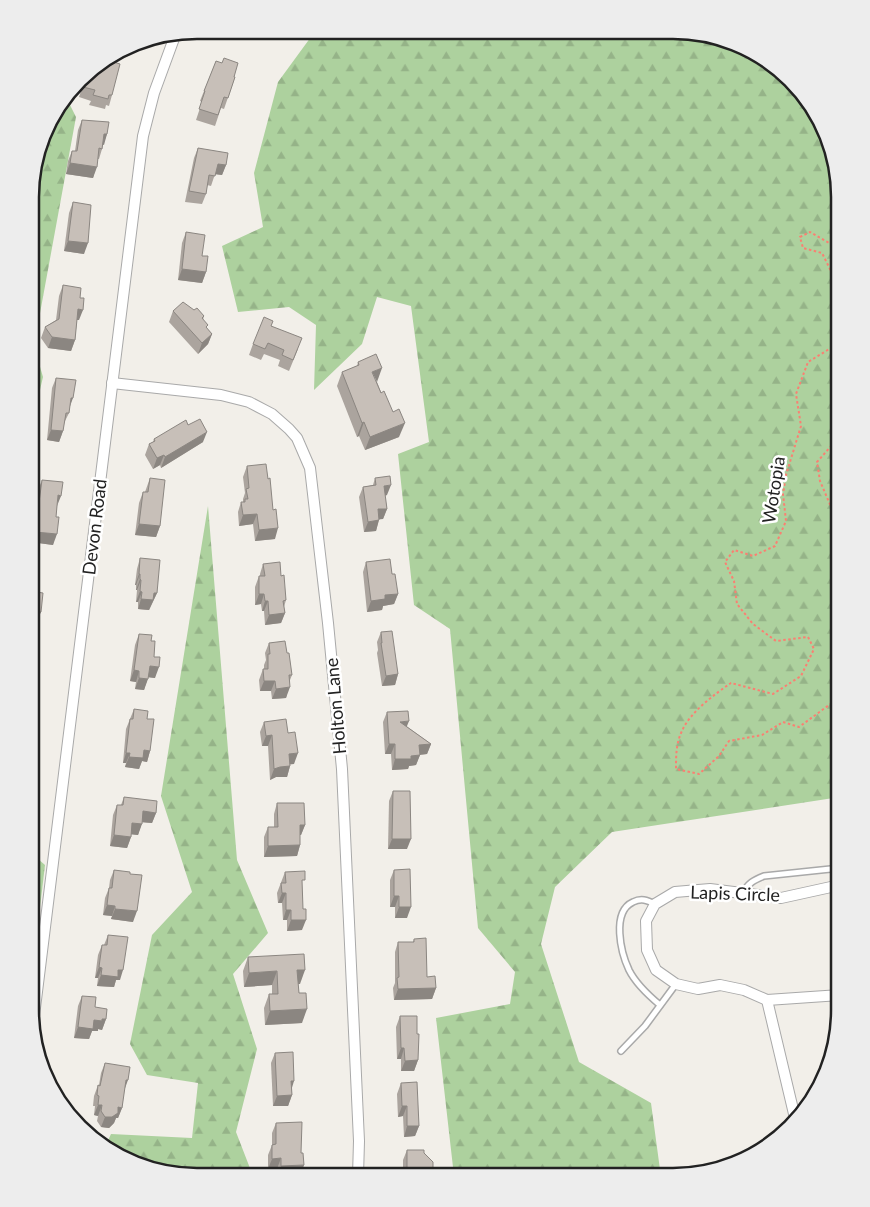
<svg xmlns="http://www.w3.org/2000/svg" width="870" height="1207" font-family="Lato,sans-serif">
  <defs>
    <pattern id="forest-firs" width="22" height="20" patternUnits="userSpaceOnUse" patternTransform="scale(1.25)"><rect width="22" height="20" fill="#add19e"/><path d="M5 1l3.5 6h-7zM16 11l3.5 6h-7z" fill="#95b388"/></pattern>
  </defs>
  <rect width="100%" height="100%" fill="#f2efe9"/>
  <!-- forest -->
  <g fill="url(#forest-firs)">
    <path d="M316,30l379,1 79,33 49,60 17,73v600l-228,35 -57,55 -14,57 38,118 72,41 10,74 -207,-1 -18,-158 74,-14 5,-32 -37,-44 -28,-299 -36,-24 -16,-151 31,-12 -18,-136 -34,-9 -15,47 -48,46 2,-65 -27,-18 -51,5 -16,-66 41,-19 -9,-54 24,-91z"/>
    <path d="M66,97l10,20 -42,229 9,31 -12,51v-253l21,-61z"/>
    <path d="M208,506l29,354 31,73 -35,41 24,75 -21,83 17,44h-77l-72,-27 7,-15 81,4 6,-55 -51,-8 -17,-31 22,-109 40,-43 -31,-96z"/>
    <path d="M30,852l15,13 -15,127z"/>
  </g>
  <g fill="none" stroke-linecap="round" stroke-linejoin="round">
    <defs>
      <g id="lane">
        <path d="M743,893c5,-10 11,-13 21,-17l76,-8"/>
        <path d="M655,904c-8,-4 -14,-6 -22,-2 -22,10 -12,51 -4,68 7,14 19,25 31,35"/>
        <path d="M621,1051l24,-25 31,-42"/>
      </g>
      <g id="street">
        <path d="M112,383l109,12 28,7 23,12 17,15 8,9 13,30 18,155 14,146 17,372 -1,35"/>
        <path d="M840,995l-73,5 -23,-10 -24,-5 -22,4 -22,-5 -20,-14 -9,-20 -1,-29 9,-17 20,-12 35,-3 71,9 59,-13"/>
        <path d="M767,1000l28,118"/>
        <path d="M33,1024l110,-888 11,-43 22,-60"/>
      </g>
    </defs>
    <!-- lane casing -->
    <use href="#lane" stroke="#a9a9a9" stroke-width="8"/>
    <!-- street casing -->
    <use href="#street" stroke="#a9a9a9" stroke-width="12"/>
    <!-- path -->
    <g stroke="#fa8072" stroke-width="2" stroke-dasharray="2.5 2.5" stroke-linecap="butt">
      <path d="M840,416c-4,-15 -11,-34 0,-48"/>
      <path d="M840,528l-20,-47 -3,-19 15,-17 8,-23"/>
      <path d="M840,697l-41,30 -16,-5 -21,13 -33,6 -10,15 -20,18 -23,-5c0,-13 0,-26 6,-38 8,-19 33,-37 49,-48l42,11 28,-18 13,-27 -6,-12 -32,4 -23,-17 -16,-20 -3,-23 -9,-19 9,-12 19,6 22,-10 11,-25 -3,-27 3,-19 15,-49 -5,-32 12,-32 23,-14 4,-23 -1,-48 -12,-24 -19,-5 -3,-11 10,-5 21,12 9,9"/>
    </g>
    <!-- lane -->
    <use href="#lane" stroke="#fff" stroke-width="5"/>
    <!-- street -->
    <use href="#street" stroke="#fff" stroke-width="10"/>
  </g>
  <!-- wall -->
  <g fill="#aba49e">
    <path d="M107,60l5,35 -3,11 -3,-1 -1,4 -16,-4 2,-4 -12,-4 7,-21 1,1 2,-7z"/>
    <path d="M216,61l18,16h1l-11,32 -3,-1 -6,18 -19,-6 6,-18 -2,-1z"/>
    <path d="M82,120l25,14 -4,11 -1,4 -3,10h-1l-5,19 -27,-4 2,-13 4,-10h3l3,-21z"/>
    <path d="M198,148l28,17 -4,10 -7,-1 -4,12 -4,-1 -1,9 -4,10 -17,-2 9,-44z"/>
    <path d="M73,202l11,52 -20,-3 5,-38z"/>
    <path d="M186,232l16,24 4,16 -4,11 -24,-3 4,-37z"/>
    <path d="M63,285l17,13 -1,22h-2l-2,20 -4,11 -23,-3 -7,-10 4,-11 11,-7 3,-24z"/>
    <path d="M194,310l10,6 -1,4 4,9 5,5 -4,10 -10,10 -29,-32 4,-11z"/>
    <path d="M271,326l27,23 -9,22 -11,-5 2,-6 -16,-6 -3,6 -12,-5 4,-11z"/>
    <path d="M358,362l19,20 22,55 -34,13 -6,-14 -2,1 -20,-51 5,-14 15,-6z"/>
    <path d="M56,378l13,31v4l-5,10 -1,8 -4,11 -12,-2 5,-52z"/>
    <path d="M188,425l15,17 -42,26 -1,-3 -7,4 -8,-14 4,-11 4,-2 1,-3z"/>
    <path d="M247,466l28,73 -20,2 -2,-17 -14,2 -1,-14 3,-10h2v-3l2,-6 -2,-16z"/>
    <path d="M150,478l10,48 -4,11 -21,-2 4,-32 4,-11h2z"/>
    <path d="M375,478l12,17 -2,1 2,13 -4,10h-4l-3,12 -12,1 -5,-35 4,-10 10,-2z"/>
    <path d="M42,480l15,26 -4,39 -22,-3 7,-52z"/>
    <path d="M140,558l17,35 -8,17 -11,-1v-7h-2l1,-12h-1v-5h-1l2,-16z"/>
    <path d="M366,562l26,12 6,20 -4,10 -11,2 -1,4 -15,2 -4,-40z"/>
    <path d="M263,564l18,12 5,24 -2,7 1,6 -4,10 -16,2 -1,-14h-2l-1,-7 -6,1v-18l4,-11h1v-2z"/>
    <path d="M381,632l17,42 -3,11 -13,1 -5,-33 1,-3 -1,-8z"/>
    <path d="M139,634l12,7 3,16 1,21 -7,-1 -4,13 -9,-1 1,-7 -6,-1 5,-36z"/>
    <path d="M269,643l23,32 -2,5 -4,18 -14,1 -1,-8h-11l-1,-11 4,-11h1v-4l2,-5 -1,-7z"/>
    <path d="M134,709l13,10 3,32 -3,11 -5,-1 -3,8 -14,-2 1,-4h-3l3,-34z"/>
    <path d="M387,712l44,32 -4,10 -7,1 -4,10 -7,1 -1,3 -16,1 -1,-16h-6l-2,-32z"/>
    <path d="M264,722l24,11 6,31h-4v2l-3,11h-11l-6,3 -2,-34h-6l-2,-14z"/>
    <path d="M393,791l14,58h-19l1,-48z"/>
    <path d="M124,797l32,16 -4,10 -10,-1 -4,13 -7,-1v3l-4,11 -17,-2 3,-31 4,-10h4z"/>
    <path d="M277,803l28,22 -4,10h-1v10l-3,11 -33,1v-20l4,-10h6v-13z"/>
    <path d="M114,870l16,4 3,48 -22,-3 1,-3 -9,-1 2,-17 4,-10 1,-8z"/>
    <path d="M394,870l13,48h-12v-11h-5v-27z"/>
    <path d="M285,872l17,15v43l-15,1v-11h-4l-1,-17h-4l-1,-10z"/>
    <path d="M108,935l12,45h-4l-2,7 -17,-1 1,-8h-3l3,-23 4,-10h2z"/>
    <path d="M414,939l13,38 9,11 -4,11 -38,1 -1,-12 2,-5v-31l3,-10h15z"/>
    <path d="M248,957l52,27h-2l4,39 -37,2 -1,-17 5,-14h3v-9l-28,2 -1,-16z"/>
    <path d="M82,996l24,23 -4,11 -4,-1v2h-6l-3,8 -15,-1 4,-32z"/>
    <path d="M400,1016l17,18 1,26 -4,11h-13v-12h-4l-1,-32z"/>
    <path d="M275,1053l17,35v7l-4,11h-15l-2,-43z"/>
    <path d="M105,1063l19,28 -2,17 -4,10h-2l-2,5 -5,5 -8,-1 -4,-6 1,-5 -4,-1 1,-9h-2l1,-10 4,-11h1l2,-12z"/>
    <path d="M401,1083l18,43 -4,10 -11,1 -1,-21 -5,1 -1,-23z"/>
    <path d="M276,1123l25,30 3,12 -4,10 -23,1v-7h-9v-14l4,-10v-12z"/>
    <path d="M407,1150l17,3 7,23h-28v-16z"/>
  </g>
  <!-- shaded-wall -->
  <g fill="#8b8681">
    <path d="M104,134h3l-3,11 -3,-1z"/>
    <path d="M70,163l27,4 -4,11 -27,-4z"/>
    <path d="M218,164l8,1 -4,10 -8,-1z"/>
    <path d="M68,241l20,2 -4,11 -20,-3z"/>
    <path d="M182,269l24,3 -4,11 -24,-3z"/>
    <path d="M78,309l5,1 -4,10h-5z"/>
    <path d="M212,334l-4,10 -10,10 4,-11z"/>
    <path d="M52,337l23,3 -4,11 -23,-3z"/>
    <path d="M382,368l-5,14 -5,-10z"/>
    <path d="M71,398h2l-4,11z"/>
    <path d="M364,422l-5,14 -2,1 5,-14z"/>
    <path d="M405,423l-6,14 -34,13 5,-13z"/>
    <path d="M51,430l12,1 -4,11 -12,-2z"/>
    <path d="M207,432l-4,10 -42,26 4,-11z"/>
    <path d="M164,455l-4,10 -7,4 4,-11z"/>
    <path d="M391,485l-4,10 -7,1 4,-10z"/>
    <path d="M58,495l3,1 -4,10z"/>
    <path d="M378,509h9l-4,10 -9,1z"/>
    <path d="M257,514l-4,10 -14,2 4,-11z"/>
    <path d="M379,520l-3,11 -12,1 4,-10z"/>
    <path d="M139,524l21,2 -4,11 -21,-2z"/>
    <path d="M278,528l-3,11 -20,2 4,-11z"/>
    <path d="M35,532l22,2 -4,11 -22,-3z"/>
    <path d="M139,574h1l-4,11h-1z"/>
    <path d="M140,579l1,1 -4,10h-1z"/>
    <path d="M140,591l2,1 -4,10h-2z"/>
    <path d="M154,593h3l-8,17 -11,-1 3,-10z"/>
    <path d="M259,594h5l-3,10 -6,1z"/>
    <path d="M398,594l-4,10 -11,2 -1,4 -15,2 4,-11 14,-6z"/>
    <path d="M265,601h3l-4,10h-2z"/>
    <path d="M31,611l10,1 -3,7 -7,-1z"/>
    <path d="M285,613l-4,10 -16,2 4,-10z"/>
    <path d="M150,666l9,1 -4,11 -9,-1z"/>
    <path d="M134,670l5,1 -3,11 -6,-1z"/>
    <path d="M398,674l-3,11 -13,1 4,-10z"/>
    <path d="M139,678l9,1 -4,11 -9,-1z"/>
    <path d="M264,681h11l-4,10h-11z"/>
    <path d="M290,687l-4,11 -14,1 4,-10z"/>
    <path d="M409,721l-4,10 -5,-9z"/>
    <path d="M272,735l-4,11h-6l4,-10z"/>
    <path d="M389,744h6l-4,10h-6z"/>
    <path d="M431,744l-4,10 -11,1 3,-10z"/>
    <path d="M144,750l6,1 -3,11 -5,-1 -3,8 -14,-2 4,-10z"/>
    <path d="M126,753h4l-4,10h-3z"/>
    <path d="M298,753l-4,11 -9,1 4,-11z"/>
    <path d="M420,755l-4,10 -7,1 -1,3 -16,1 3,-11 16,-3z"/>
    <path d="M290,766l-3,11h-11l-6,3 4,-11 6,-2z"/>
    <path d="M143,811l13,2 -4,10 -13,-1z"/>
    <path d="M132,823l10,1 -4,11 -10,-1z"/>
    <path d="M300,825h5l-4,10h-5z"/>
    <path d="M114,835l17,2 -4,11 -17,-2z"/>
    <path d="M392,839h19l-4,10h-19z"/>
    <path d="M300,845l-3,11 -33,1 4,-11z"/>
    <path d="M282,893h4l-4,10h-4z"/>
    <path d="M394,896h5l-4,11h-5z"/>
    <path d="M107,905l8,1 -3,10 -9,-1z"/>
    <path d="M399,907h12l-4,11h-12z"/>
    <path d="M115,909l22,2 -4,11 -22,-3z"/>
    <path d="M286,910h5l-4,10h-4z"/>
    <path d="M291,920h15l-4,10 -15,1z"/>
    <path d="M99,967l3,1 -4,10h-3z"/>
    <path d="M118,970h5l-3,10h-4l-2,7 -17,-1 4,-11z"/>
    <path d="M297,970h8l-5,14h-8z"/>
    <path d="M277,971l-5,14 -28,2 5,-14z"/>
    <path d="M436,988l-4,11 -38,1 4,-11z"/>
    <path d="M307,1009l-5,14 -37,2 5,-14z"/>
    <path d="M102,1019h4l-4,11 -4,-1v2h-6l-3,8 -15,-1 4,-11 16,-7z"/>
    <path d="M401,1048h3l-3,11h-4z"/>
    <path d="M418,1060l-4,11h-13l4,-10z"/>
    <path d="M126,1080h2l-4,11z"/>
    <path d="M291,1081h3l-3,10z"/>
    <path d="M292,1095l-4,11h-15l4,-10z"/>
    <path d="M98,1105h4l-4,11 -4,-1z"/>
    <path d="M402,1106h5l-4,10 -5,1z"/>
    <path d="M118,1107l4,1 -4,10h-2l-2,5 -5,5 -8,-1 4,-10z"/>
    <path d="M407,1126h12l-4,10 -11,1z"/>
    <path d="M281,1158l-4,11h-9l4,-10z"/>
    <path d="M304,1165l-4,10 -23,1 4,-10z"/>
    <path d="M433,1171l-2,5h-4z"/>
  </g>
  <!-- building -->
  <g fill="#c7bfb8" stroke="#8b8681">
    <path d="M224,58l14,5 -4,14h1l-7,21 -4,-1 -6,18 -19,-6 6,-18h-1l12,-30 6,2z"/>
    <path d="M107,60l13,4 -8,31h-3l-1,4 -15,-4 2,-5 -12,-3 3,-11 2,1 2,-7z"/>
    <path d="M82,120l27,2 -2,12h-3l-2,15 -3,-1 -2,19 -27,-4 2,-12h5z"/>
    <path d="M198,148l30,5 -2,12 -8,-1 -3,12 -6,-1 -3,19 -17,-3z"/>
    <path d="M73,202l18,3 -3,38 -20,-2z"/>
    <path d="M186,232l19,3 -3,21h6l-2,16 -24,-3z"/>
    <path d="M63,285l18,3 -1,10h4l-1,12 -5,-1 -3,31 -23,-3 -7,-10 14,-8z"/>
    <path d="M183,302l11,8 3,-2 7,8 -2,2 6,7 -2,2 6,7 -10,9 -29,-32z"/>
    <path d="M264,317l9,4 -2,5 31,12 -9,22 -11,-5 2,-5 -16,-7 -3,6 -12,-5z"/>
    <path d="M376,354l6,14 -10,4 9,21 3,-2 9,21 6,-3 6,14 -35,14 -6,-15 -2,1 -20,-51 17,-7 -1,-3z"/>
    <path d="M56,378l20,2 -3,18h-2l-2,15h-3l-3,18 -12,-1z"/>
    <path d="M200,419l7,13 -42,25 -1,-2 -7,3 -8,-14 6,-3 -1,-2 32,-19 2,5z"/>
    <path d="M266,464l2,15 2,-1 3,32 3,-1 2,19 -19,2 -2,-16 -14,1 -2,-13h4v-3h3l-2,-10 3,-1 -2,-22z"/>
    <path d="M390,476l1,9 -7,1 3,23h-9l1,11 -11,2 -5,-35 13,-2 -1,-7z"/>
    <path d="M150,478l15,2 -5,46 -21,-2 4,-32h5z"/>
    <path d="M42,480l21,2 -2,14 -3,-1 -2,22h3l-2,17 -22,-2z"/>
    <path d="M140,558l20,2 -3,33h-3l-1,7 -12,-1 1,-7 -2,-1 1,-11 -1,-1v-5h-1z"/>
    <path d="M390,559l2,15h3l3,20 -13,1v4l-14,2 -5,-39z"/>
    <path d="M280,562l1,14 3,-1 2,25 -3,1 2,12 -16,2 -1,-14h-3l-1,-7h-5v-18h6l-2,-12z"/>
    <path d="M31,591l12,2 -2,19 -10,-1z"/>
    <path d="M392,631l6,43 -12,2 -5,-33h1l-1,-11z"/>
    <path d="M139,634l13,1 -1,6h4l-1,16h6l-1,10 -9,-1 -2,13 -9,-1v-7l-5,-1z"/>
    <path d="M285,641l2,12h2l3,22h-3l1,12 -14,2 -1,-8h-11l-1,-12h5v-15h2l-1,-11z"/>
    <path d="M134,709l14,2 -1,8h7l-4,32 -6,-1 -1,8 -14,-1 1,-4h-4l4,-34h3z"/>
    <path d="M408,711l1,10 -9,1 31,22 -12,1 1,10 -9,1v3h-16v-15h-6l-2,-32z"/>
    <path d="M286,719l2,14 7,-1 3,21 -9,1 1,12 -10,1 -6,2 -2,-34 -6,1 -2,-14z"/>
    <path d="M393,791h17l1,48h-19z"/>
    <path d="M124,797l33,4 -1,12 -13,-2 -1,13 -10,-1 -1,14 -17,-2 3,-30h6z"/>
    <path d="M277,803h27l1,22h-5v20l-32,1v-19h10z"/>
    <path d="M410,869l1,38h-12v-11h-5v-26z"/>
    <path d="M114,870l16,2v2l12,1 -5,36 -22,-2v-3l-8,-1 2,-17h3z"/>
    <path d="M305,871v9h-3l1,29h3v11h-15v-10h-5v-17h-4l-1,-10h5l-1,-11z"/>
    <path d="M108,935l20,2 -5,33h-5v7l-17,-2 1,-7 -3,-1 3,-22h5z"/>
    <path d="M426,938l1,39 8,-1 1,12 -38,1 -1,-11 2,-1 -1,-35h16v-3z"/>
    <path d="M304,954l1,16h-8l2,23h7l1,16 -37,2 -1,-17h9l-1,-23 -28,2 -1,-16z"/>
    <path d="M82,996l14,1 -1,10 12,2 -1,10h-4v2l-8,-1 -1,9 -15,-2z"/>
    <path d="M400,1016h17v18h2l-1,26 -13,1 -1,-13h-3z"/>
    <path d="M293,1052l1,29h-3l1,14 -15,1 -2,-43z"/>
    <path d="M105,1063l25,4 -2,13h-2l-4,28 -4,-1v6l-6,4h-7l-4,-6 1,-6h-4l1,-9 -2,-1 1,-10 2,1z"/>
    <path d="M417,1082l2,44h-12v-20h-5l-1,-23z"/>
    <path d="M302,1122l-1,31h2l1,12 -23,1v-8l-9,1v-14l4,-1v-21z"/>
    <path d="M407,1150h17v3l9,9v9l-6,5h-18v-1h-2z"/>
  </g>
  <g text-anchor="middle" stroke-width="5" stroke-linejoin="round" paint-order="stroke">
    <!-- street labels -->
    <g font-size="18" fill="#222" stroke="#fff">
      <text transform="translate(774 490) rotate(-81)" y="6">Wotopia</text>
      <text transform="translate(95 527) rotate(-83)" y="6">Devon Road</text>
      <text transform="translate(336 706) rotate(-95)" y="6">Holton Lane</text>
      <text transform="translate(735 894) rotate(2)" y="6">Lapis Circle</text>
    </g>
  </g>
  <!-- crop -->
  <path d="M0 0H870V1207H0ZM197 39H673A158 158 0 0 1 831 197V1010A158 158 0 0 1 673 1168H197A158 158 0 0 1 39 1010V197A158 158 0 0 1 197 39Z" fill="#ededed" fill-rule="evenodd"/>
  <path fill="none" stroke="#222" stroke-width="2.5" d="M197 39H673A158 158 0 0 1 831 197V1010A158 158 0 0 1 673 1168H197A158 158 0 0 1 39 1010V197A158 158 0 0 1 197 39Z"/>
</svg>
